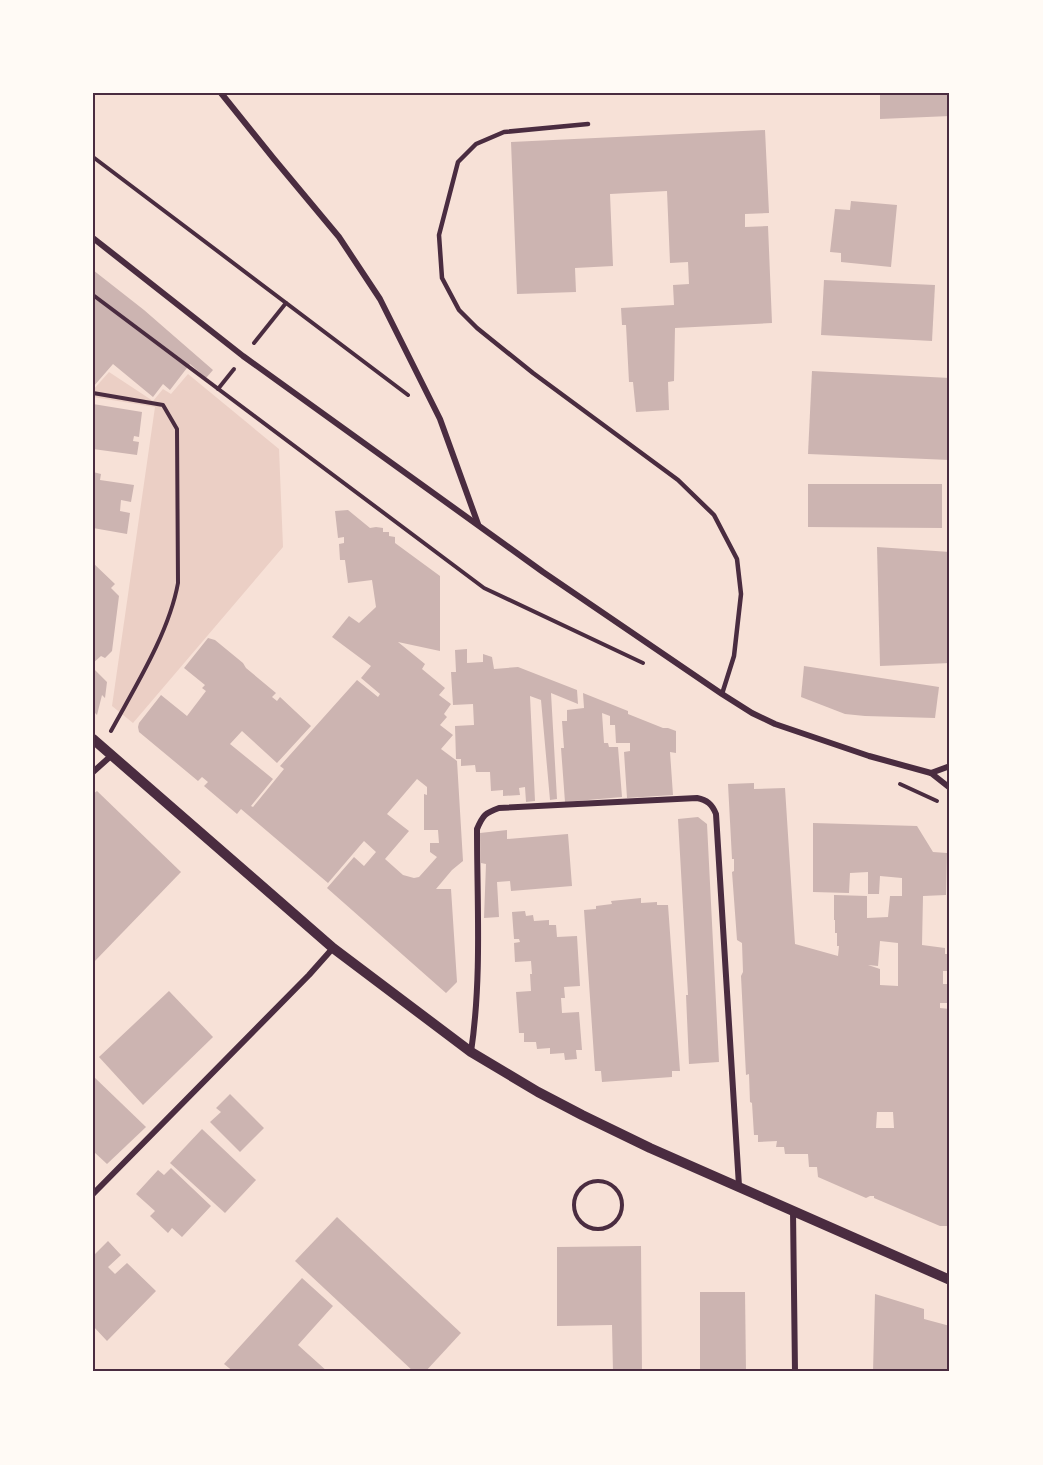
<svg xmlns="http://www.w3.org/2000/svg" width="1043" height="1465" font-family="'Nunito Sans',sans-serif">
  <rect width="100%" height="100%" fill="#f7e1d7"/>
  <!-- green -->
  <path fill="#ebcfc5" d="M109,372l44,29 10,-12 8,5 17,-20 91,75 4,98 -150,176 -21,-17 43,-299 -62,-10v-7z"/>
  <!-- building -->
  <g fill="#ccb4b1" fill-rule="evenodd">
    <path d="M880,93h70v23l-70,3z"/>
    <path d="M765,130l4,83 -24,1v13l23,-1 4,97 -97,5 -1,53 -6,1 1,28 -33,2 -3,-30h-4l-3,-57h-4l-1,-17 53,-3 -1,-20 16,-1 -1,-22 -18,1 -3,-72 -57,3 3,72 -38,2 1,24 -59,2 -6,-152z"/>
    <path d="M851,201l46,4 -6,62 -50,-5v-9l-11,-1 5,-43 15,1z"/>
    <path d="M93,270l51,40 69,60 -7,8 -16,-14 -20,26 -7,-6 -10,13 -40,-33 -20,23z"/>
    <path d="M824,280l111,5 -3,56 -111,-6z"/>
    <path d="M812,371l138,7v82l-142,-6z"/>
    <path d="M93,404l49,8 -3,25 -5,-1 -1,5 6,1 -2,13 -44,-6z"/>
    <path d="M93,472l8,2 -1,6 34,5 -3,17 -10,-2 -1,11 10,2 -3,21 -34,-6z"/>
    <path d="M808,484h134v44l-134,-1z"/>
    <path d="M348,510l22,18 6,-1 7,1v4h6v4l6,1v6l45,33v75l-42,-9 27,22 -3,5 23,19 -6,7 12,9 -7,10 3,3 -7,8 13,10 -12,14 16,12 6,100 -11,9 -16,19h15l6,93 -11,11 -119,-105 27,-31 10,9 12,-14 -12,-11 -36,42 -87,-74 -4,5 -33,-28 4,-4 -6,-5 -4,4 -59,-49 -1,-5 1,-4 22,-28 26,21 19,-25 -4,-3 3,-3 -21,-17 24,-30 7,2 28,23 3,5 30,25 -4,4 5,4 3,-4 31,29 -34,37 -35,-32 -12,13 43,35 -22,27 2,1 31,-38 -4,-3 77,-86 21,17 2,-3 -19,-16 10,-12 -39,-29 17,-21 10,7 17,-16 -4,-27 -24,3 -3,-23h-5l-1,-16 5,-1v-6l-6,1 -3,-27zM417,779l10,8v8l-3,-1v36h14l1,13h-9v9l7,5 -18,20 -5,1 -11,-3 -18,-16 24,-28 -22,-17z"/>
    <path d="M877,547l73,5v111l-70,3z"/>
    <path d="M93,563l22,21 -4,4 8,8 -7,55 -7,7 -4,-2 -8,7z"/>
    <path d="M467,649v14l16,-1v-8l9,3 2,12 24,-2 59,23 1,14 -27,-11 6,106 -7,1 -9,-100 -11,-4 5,105 -9,1 -1,-15 -6,1 1,7 -17,1v-6l-12,1 -1,-19h-14l-1,-7 -14,1v-7h-5l-1,-33 19,-1 -1,-21 -20,1 -2,-33h5l-1,-22z"/>
    <path d="M804,666l135,21 -4,31 -70,-2 -20,-2 -44,-17z"/>
    <path d="M93,668l14,14 -2,16 -3,-3 -5,20 -4,-4z"/>
    <path d="M583,693l45,18v3l35,14h5l8,3v22l-6,-1 3,43 -46,3 -3,-46 6,-1v-8h-14l-1,-18h-5v-9l-8,-3 2,30h4l1,4h9l4,50 -57,5 -4,-54h3l-2,-27h5v-11l17,-2z"/>
    <path d="M754,783v6l31,-1 10,156 43,12 1,-10h-2v-13h-2v-13h-1v-25l33,1v22l21,-1 2,-21h12v-18l-22,-2 -1,18h-11v-22l-18,1 -1,20 -36,-1v-69l104,3 16,26 14,1 -1,42 -23,1 -1,49 23,3v6h5v17h-7v13h7v19h-10v5l10,1v217h-10l-66,-28v-2h-4l-4,2 -48,-21 -1,-10h-8l-1,-13h-23l-1,-7h-8l1,-6 -19,1v-7h-4l-2,-32 -2,-1 -1,-28 -3,1 -5,-99 2,-4 -1,-29 -5,-3 -5,-68 2,-1v-12h-2l-4,-75zM880,941l18,2v43l-18,-1v-16l-12,-4 10,1zM877,1112h16l1,16h-18z"/>
    <path d="M97,791l84,81 -88,91v-169z"/>
    <path d="M698,817l9,7 12,238 -30,2 -3,-69h2l-10,-176z"/>
    <path d="M507,830v9l61,-5 4,52 -61,5 -1,-10 -13,1 2,35 -15,1 2,-54 -5,-1 -1,-30z"/>
    <path d="M641,898v5l16,-1v3h11l12,166h-8v6l-70,5 -1,-11h-6l-11,-161 12,-1v-3l16,-2 -1,-3z"/>
    <path d="M525,911l1,5 7,-1 1,6 15,-1v5h7l1,12 20,-1 3,50 -16,1 1,11h-4l1,15 17,-1 3,38h-6l1,9 -12,1 -1,-7 -14,1v-6l-13,1 -1,-7h-12v-9h-5l-3,-41 15,-1 -1,-17h2l-1,-13 -16,1 -1,-19 6,-1 -1,-3h-5l-2,-27z"/>
    <path d="M169,991l44,46 -70,68 -44,-48z"/>
    <path d="M93,1076l53,51 -39,37 -14,-13z"/>
    <path d="M230,1094l34,34 -24,24 -30,-30 11,-10 -5,-4z"/>
    <path d="M202,1129l54,51 -31,33 -55,-50z"/>
    <path d="M171,1168l40,38 -29,31 -10,-9 -4,5 -18,-17 5,-5 -19,-17 22,-24 6,5z"/>
    <path d="M337,1217l124,116 -36,39h-11l-119,-111z"/>
    <path d="M108,1241l13,14 -13,12 7,7 12,-11 29,28 -49,50 -14,-15v-70z"/>
    <path d="M641,1246l1,126h-29l-1,-47 -55,1v-79z"/>
    <path d="M302,1278l31,28 -35,39 30,27h-94l-10,-8z"/>
    <path d="M700,1292h45l1,80h-46z"/>
    <path d="M875,1294l49,15v10l26,7v46h-77z"/>
  </g>
  <g fill="none" stroke-linecap="round" stroke-linejoin="round">
    <!-- path -->
    <g stroke="#4a2c40" stroke-width="4">
      <path d="M93,157l315,238"/>
      <path d="M93,295l391,293 159,75"/>
      <path d="M254,343l32,-40"/>
      <path d="M218,389l16,-20"/>
      <path d="M93,393l70,12 14,24 1,154c-9,50 -43,104 -67,148"/>
      <path d="M900,784l37,17"/>
      <circle cx="598" cy="1205" r="24"/>
    </g>
    <!-- service -->
    <path stroke="#4a2c40" stroke-width="4.5" d="M588,124l-84,8 -28,12 -18,18 -19,73 3,43 17,32 18,18 56,45 145,107 36,35 23,44 4,35 -7,62 -12,38"/>
    <!-- minor -->
    <g stroke="#4a2c40" stroke-width="6">
      <path d="M221,93l53,66 65,78 41,62 60,120 38,105"/>
      <path d="M93,238l150,118 300,216 179,122 30,19 23,11 94,32 62,17 19,15"/>
      <path d="M93,772l19,-17"/>
      <path d="M931,773l19,-7"/>
      <path d="M471,1052c11,-74 6,-149 6,-223 6,-14 8,-16 22,-21l198,-10c10,2 15,6 19,16l23,372"/>
      <path d="M93,1194l216,-219 24,-27"/>
      <path d="M793,1211l2,161"/>
    </g>
    <!-- tertiary -->
    <path stroke="#4a2c40" stroke-width="10" d="M93,739l240,209 138,104 67,40 44,23 68,33 300,132"/>
  </g>
  <!-- border -->
  <rect width="1043" height="1465" fill="none" stroke="#fffaf5" stroke-width="189"/>
  <rect x="94" y="94" width="854" height="1276" fill="none" stroke="#4a2c40" stroke-width="2"/>
</svg>
